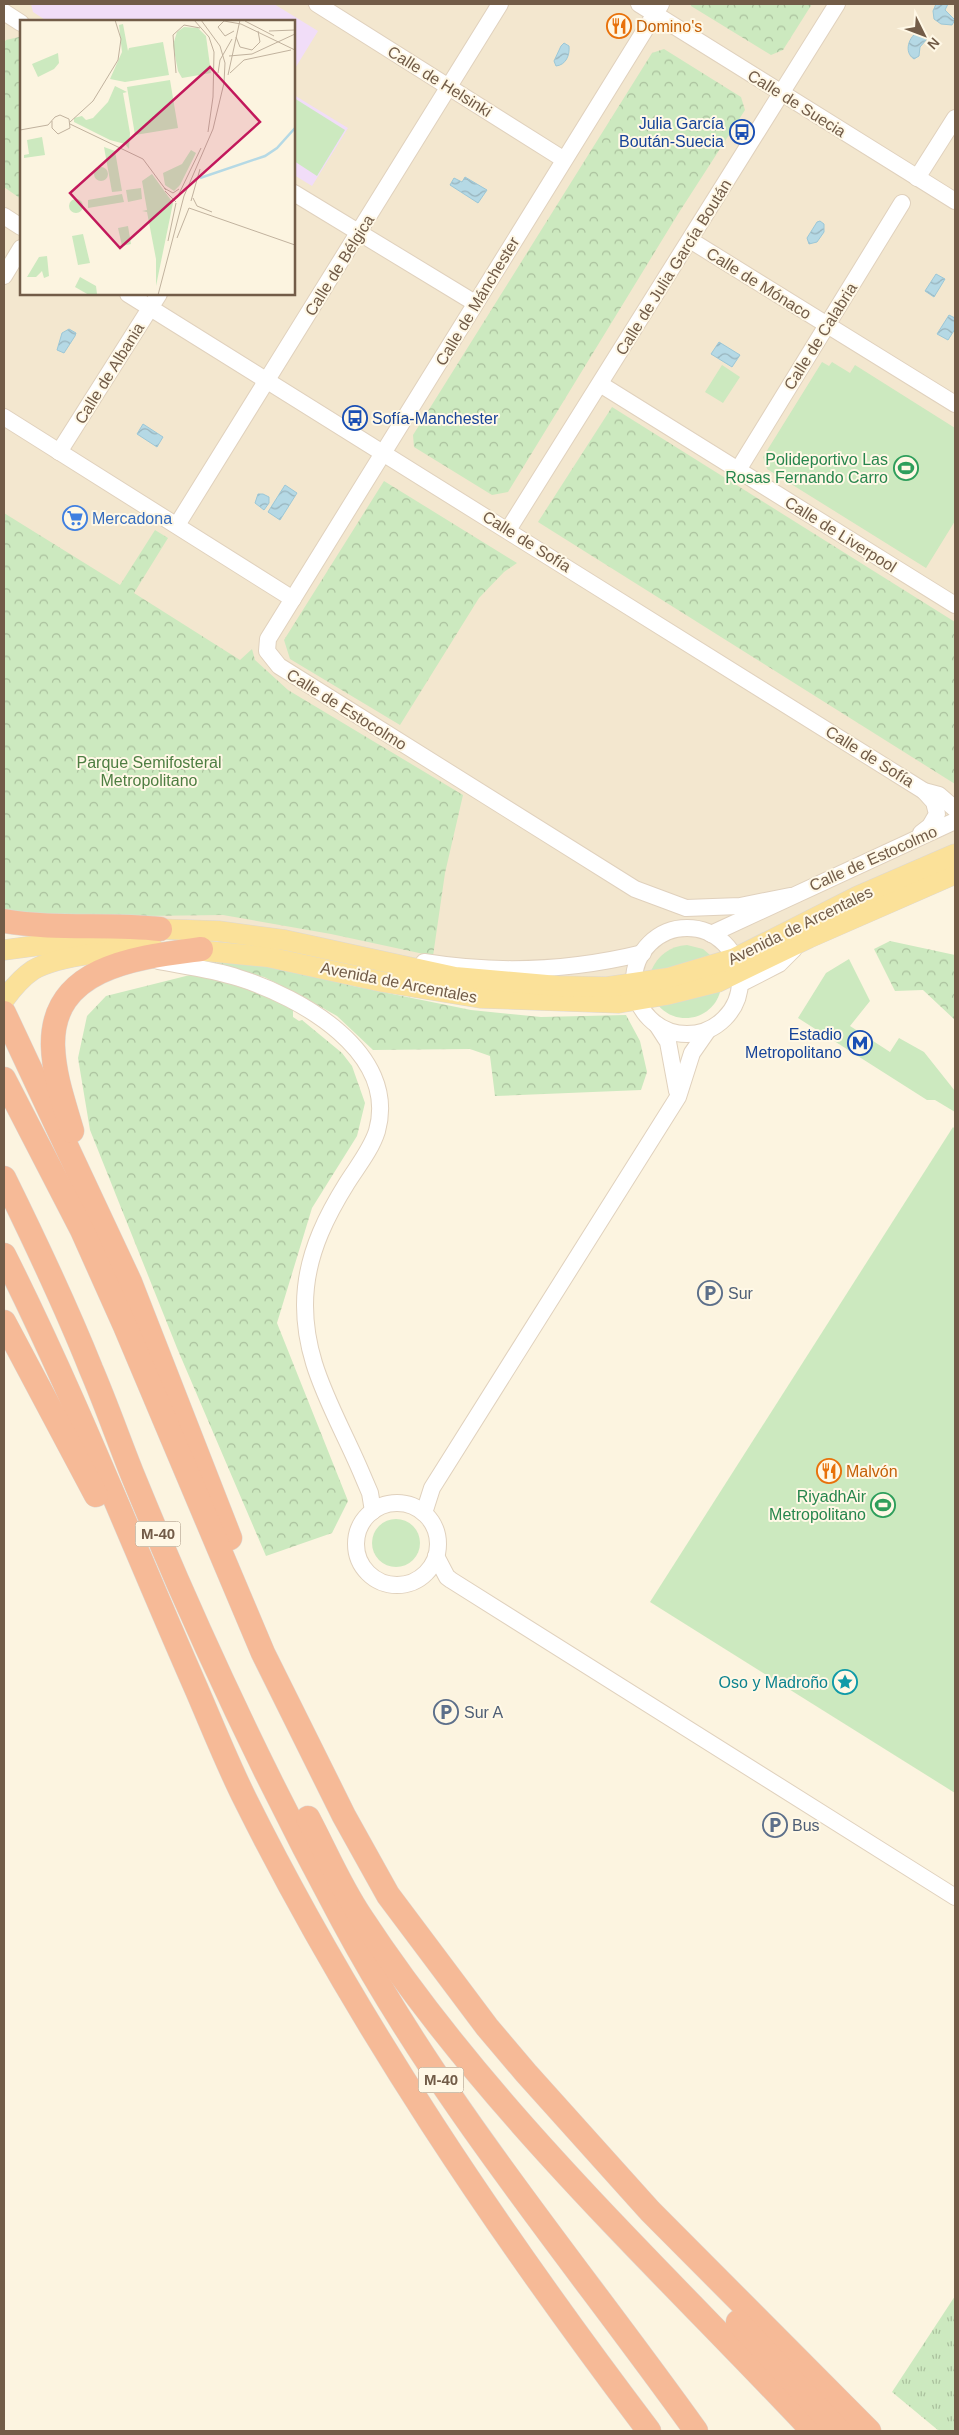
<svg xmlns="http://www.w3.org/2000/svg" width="959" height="2435" font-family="Helvetica,sans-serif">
  <defs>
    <pattern id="grass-tufts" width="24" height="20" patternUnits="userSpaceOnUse" patternTransform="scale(1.25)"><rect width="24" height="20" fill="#cce9bf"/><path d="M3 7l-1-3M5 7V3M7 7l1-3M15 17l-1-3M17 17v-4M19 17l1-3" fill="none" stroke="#aac09d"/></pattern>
    <pattern id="park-crowns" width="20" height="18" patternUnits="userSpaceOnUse" patternTransform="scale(1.25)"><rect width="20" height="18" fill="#cce9bf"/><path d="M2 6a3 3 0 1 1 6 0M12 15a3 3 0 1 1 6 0" fill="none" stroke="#aac09d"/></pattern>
    <pattern id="water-waves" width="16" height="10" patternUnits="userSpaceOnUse" patternTransform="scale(1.25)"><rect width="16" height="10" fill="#b5d9e5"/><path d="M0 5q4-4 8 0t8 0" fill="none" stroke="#98b3bc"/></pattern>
  </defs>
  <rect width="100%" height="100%" fill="#fcf4e0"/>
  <!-- residential -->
  <path fill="#f3e7cf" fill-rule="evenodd" d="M4,4h951v850l-220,104 -128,29 -322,-47 -281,-19zM21,21h273v273h-273z"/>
  <!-- education -->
  <g fill="#f1ddf8">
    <path d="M31,4h243l44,27 -24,39v-49h-247l-14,-9z"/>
    <path d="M294,95l54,33 -36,58 -18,-11z"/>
  </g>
  <!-- grass -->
  <path fill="url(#grass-tufts)" d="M955,2296v135h-16l-47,-39z"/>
  <!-- park -->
  <g fill="url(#park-crowns)">
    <path d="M691,4h121l-29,46 -12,5 -80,-49z"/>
    <path d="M19,37l2,1v161l-17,-12v-144l2,-3z"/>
    <path d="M664,49l77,48 4,13 -67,104 -170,278 -16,3 -78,-48 -1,-12 239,-382z"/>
    <path d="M612,407l343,215v162l-417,-262z"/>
    <path d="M384,481l133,82 -13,9 -25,26 -79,127 -110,-66 -6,-19z"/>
    <path d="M4,513l116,72 35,-55 13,8 -34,55 106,67 12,-11 3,11 33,30 175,105 -18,78 -12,83 -102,-22 -108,-19 -162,2 -57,-6z"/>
    <path d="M890,941l65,14v65l-32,-30 -28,1 -21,-42z"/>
    <path d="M213,961l57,4 83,21 118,24 70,7 85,-2 14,26 7,31 -6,18 -146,6 -5,-40 -20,-7 -97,1 -36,-34 -39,-22 -34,-17 -52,-10z"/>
    <path d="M190,975c38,6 69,17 103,35v7l6,4 3,-1 40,33 10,13 13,37 -8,33 -45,72 -35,115 71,178 -16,32 -66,23 -89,-208 -87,-218 -12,-72 9,-42 19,-20z"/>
  </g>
  <!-- garden -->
  <g fill="#cce9bf">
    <path d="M294,98l51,32 -28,46 -23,-15z"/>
    <path d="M822,362l7,4 3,-4 18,11 5,-8 100,63v93l-29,47 -159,-99 -4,-12z"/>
    <path d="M722,365l18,12 -17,26 -18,-11z"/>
    <path d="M687,945l16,4 7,6 -32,11 -27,5c7,-16 19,-25 36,-26z"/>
    <path d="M849,959l21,42 -20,25 40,26 9,-14 25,14 31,39v21l-20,-12h-8l-129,-82 28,-45z"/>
    <path d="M721,988c-5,30 -43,41 -63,17z"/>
    <path d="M953,1127l2,2v664l-305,-191z"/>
    <circle cx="396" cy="1543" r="24"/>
  </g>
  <!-- water -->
  <g fill="url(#water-waves)" stroke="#9cc7d6">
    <path d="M936,4h12l-3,6 10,10 -3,5 -11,-1 -7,-5 -1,-8z"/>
    <path d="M919,31l5,1 3,7 -7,8 -1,9 -5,3c-11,-7 -5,-23 5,-28z"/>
    <path d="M564,43l5,3c1,9 -3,19 -13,20l-2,-5 7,-15z"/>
    <path d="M465,177l22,13 -9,13 -28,-18 4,-7 8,4z"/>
    <path d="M820,221l4,3v8l-7,10 -8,2 -2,-6 10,-16z"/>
    <path d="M936,274l9,5 -11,18 -9,-6z"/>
    <path d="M949,315l6,3v11l-7,11 -11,-6z"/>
    <path d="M69,329l7,4 -1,3 -11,17 -7,-3 5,-17z"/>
    <path d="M719,342l21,13 -8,12 -21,-13z"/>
    <path d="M143,424l20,13 -6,10 -20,-13z"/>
    <path d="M285,485l12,8 -17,27 -12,-8z"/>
    <path d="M258,494h5l6,3v6l-5,7 -9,-7z"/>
  </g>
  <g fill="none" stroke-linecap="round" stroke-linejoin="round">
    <defs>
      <g id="minor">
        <path d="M317,4l246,155"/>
        <path d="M639,4l316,197"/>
        <path d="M661,4l-393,635 -1,12 12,15 356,223 51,19 54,-2 50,-10"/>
        <path d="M4,12l17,11"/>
        <path d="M917,178l38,-60"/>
        <path d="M294,193l181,110"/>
        <path d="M4,216l17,11"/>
        <path d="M690,240l265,164"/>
        <path d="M4,276l17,-28"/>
        <path d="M128,294l796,497 15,4 16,14"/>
        <path d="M600,384l355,221"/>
        <path d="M4,417l289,182"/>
        <path d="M59,452l100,-158"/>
        <path d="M738,470l164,-267"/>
        <path d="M177,525l323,-521"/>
        <path d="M508,530l329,-526"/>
        <path d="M921,833l9,-7 7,-12 -3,-12 -10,-11"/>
        <circle cx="687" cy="981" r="53"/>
        <path d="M711,934l244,-113"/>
        <path d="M158,961c27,5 54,8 81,17 61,19 160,74 138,153 -6,19 -20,36 -30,52 -20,32 -37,66 -41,104 -8,73 32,128 58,192l6,14 3,18"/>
        <path d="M424,962c74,12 146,9 219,-9"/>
        <path d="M740,984l39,-20 15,-15"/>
        <path d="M657,1025l11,17 9,49"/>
        <circle cx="397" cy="1544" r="41"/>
        <path d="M424,1513l8,-25 246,-391 14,-44 16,-23"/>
        <path d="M436,1556l11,21 4,3 504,317"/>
      </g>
      <g id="major">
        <path d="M185,949l83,8 115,25 97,16 139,5 47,-8 52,-13 91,-44 146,-64"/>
        <path d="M4,950l156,-21 58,2 67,9 170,37 103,9 49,1 61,-9 67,-20 123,-62 97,-42"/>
        <path d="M4,1000c8,-11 17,-22 29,-30 25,-15 91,-21 121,-21"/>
      </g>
      <g id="highway">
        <path d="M4,921c52,9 104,2 156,8"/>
        <path d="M4,1013l126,269 100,256"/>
        <path d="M4,1079l78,151 43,96 138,327 81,163 44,79 99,132 39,46 124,138 219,220"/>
        <path d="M72,1131c-8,-28 -18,-55 -19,-85 -2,-81 88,-89 148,-97"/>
        <path d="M4,1178c31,63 61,126 87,191 15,35 28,72 42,107 62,152 132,301 210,445 98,183 233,342 353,510"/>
        <path d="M4,1255c71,141 128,288 192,433 16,37 31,75 49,111 111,223 254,434 404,632"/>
        <path d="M4,1322l92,173"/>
        <path d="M308,1818c17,32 32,68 53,99 125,191 296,348 452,514"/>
        <path d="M738,2322l101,109"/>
      </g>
    </defs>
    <!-- minor casing -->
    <use href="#minor" stroke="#e0d1bd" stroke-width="18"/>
    <!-- major casing -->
    <use href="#major" stroke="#ddd8d3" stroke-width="21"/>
    <!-- highway casing -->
    <use href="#highway" stroke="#ddd8d3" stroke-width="25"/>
    <!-- minor -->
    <use href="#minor" stroke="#fff" stroke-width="16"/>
    <!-- major -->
    <use href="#major" stroke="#fbe199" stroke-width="20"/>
    <!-- highway -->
    <use href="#highway" stroke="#f6ba97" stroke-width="24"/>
  </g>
  <!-- icons -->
  <defs>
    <symbol id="restaurant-ring" viewBox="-11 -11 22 22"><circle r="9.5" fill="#fff8e6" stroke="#e8710a" stroke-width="1.5"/><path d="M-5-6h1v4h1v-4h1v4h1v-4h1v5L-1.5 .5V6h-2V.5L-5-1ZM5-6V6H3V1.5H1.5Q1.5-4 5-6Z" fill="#e8710a"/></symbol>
    <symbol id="bus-ring" viewBox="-11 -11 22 22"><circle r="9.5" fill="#fff8e6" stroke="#1a4fb4" stroke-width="1.5"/><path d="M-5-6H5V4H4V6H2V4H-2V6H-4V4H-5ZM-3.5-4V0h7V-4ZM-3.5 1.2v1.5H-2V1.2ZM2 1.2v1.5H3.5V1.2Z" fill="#1a4fb4"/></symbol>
    <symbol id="stadium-ring" viewBox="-11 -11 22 22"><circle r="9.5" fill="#fff8e6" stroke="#2e9e5b" stroke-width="1.5"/><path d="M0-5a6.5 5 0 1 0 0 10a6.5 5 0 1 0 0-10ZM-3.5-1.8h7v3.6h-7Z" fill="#2e9e5b"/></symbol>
    <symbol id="supermarket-ring" viewBox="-11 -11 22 22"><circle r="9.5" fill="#fff8e6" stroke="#3f7fe0" stroke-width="1.5"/><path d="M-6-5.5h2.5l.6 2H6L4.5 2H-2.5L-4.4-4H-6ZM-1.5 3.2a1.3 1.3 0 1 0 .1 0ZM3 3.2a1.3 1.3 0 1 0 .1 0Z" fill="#3f7fe0"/></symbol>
    <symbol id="metro-ring" viewBox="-11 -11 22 22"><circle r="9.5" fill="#fff8e6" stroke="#1a4fb4" stroke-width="1.5"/><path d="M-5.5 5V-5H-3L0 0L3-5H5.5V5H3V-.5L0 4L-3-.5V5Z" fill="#1a4fb4"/></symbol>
    <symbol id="parking-ring" viewBox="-11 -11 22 22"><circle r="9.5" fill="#fff8e6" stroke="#5c6f8a" stroke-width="1.5"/><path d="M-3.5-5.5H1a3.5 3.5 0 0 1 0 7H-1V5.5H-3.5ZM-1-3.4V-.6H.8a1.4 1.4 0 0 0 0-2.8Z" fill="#5c6f8a"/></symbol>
    <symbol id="sight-ring" viewBox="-11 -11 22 22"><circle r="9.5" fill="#fff8e6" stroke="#0f9aa8" stroke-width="1.5"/><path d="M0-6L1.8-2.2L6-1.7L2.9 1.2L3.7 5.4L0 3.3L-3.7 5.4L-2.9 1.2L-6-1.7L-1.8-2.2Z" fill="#0f9aa8"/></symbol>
  </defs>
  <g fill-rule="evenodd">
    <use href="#restaurant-ring" x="605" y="12" width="28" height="28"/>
    <use href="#bus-ring" x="728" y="118" width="28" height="28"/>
    <use href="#bus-ring" x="341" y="404" width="28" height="28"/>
    <use href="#stadium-ring" x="892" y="454" width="28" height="28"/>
    <use href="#supermarket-ring" x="61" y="504" width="28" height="28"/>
    <use href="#metro-ring" x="846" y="1029" width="28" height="28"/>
    <use href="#parking-ring" x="696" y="1279" width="28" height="28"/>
    <use href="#restaurant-ring" x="815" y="1457" width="28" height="28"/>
    <use href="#stadium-ring" x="869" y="1491" width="28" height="28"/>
    <use href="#sight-ring" x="831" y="1668" width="28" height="28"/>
    <use href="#parking-ring" x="432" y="1698" width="28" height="28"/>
    <use href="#parking-ring" x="761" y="1811" width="28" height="28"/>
  </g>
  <g text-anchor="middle" stroke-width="4" stroke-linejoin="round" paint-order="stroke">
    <!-- shield labels -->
    <g fill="#fff8e6" stroke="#9c8b77" stroke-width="1">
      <rect x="135.5" y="1521.5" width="45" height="25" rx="4"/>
      <rect x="418.5" y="2067.5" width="45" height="25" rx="4"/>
    </g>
    <g font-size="15" font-weight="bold" fill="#725c48">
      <text x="158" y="1539">M-40</text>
      <text x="441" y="2085">M-40</text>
    </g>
    <!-- food labels -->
    <g font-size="16" fill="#c56008" stroke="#fff8e6" text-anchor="start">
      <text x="636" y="32">Domino's</text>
      <text x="846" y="1477">Malvón</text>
    </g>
    <!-- street labels -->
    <g font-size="16" fill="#725c48" stroke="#fff8e6">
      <text transform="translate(440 81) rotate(32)" y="6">Calle de Helsinki</text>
      <text transform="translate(797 103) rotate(32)" y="6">Calle de Suecia</text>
      <text transform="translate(339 265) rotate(-58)" y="6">Calle de Bélgica</text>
      <text transform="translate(673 267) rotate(-58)" y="6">Calle de Julia García Boután</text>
      <text transform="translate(759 283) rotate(32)" y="6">Calle de Mónaco</text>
      <text transform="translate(477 301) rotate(-59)" y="6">Calle de Mánchester</text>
      <text transform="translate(820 336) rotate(-58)" y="6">Calle de Calabria</text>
      <text transform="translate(109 373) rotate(-58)" y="6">Calle de Albania</text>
      <text transform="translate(841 534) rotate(32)" y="6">Calle de Liverpool</text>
      <text transform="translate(527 541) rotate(32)" y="6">Calle de Sofía</text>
      <text transform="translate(347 709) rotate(32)" y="6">Calle de Estocolmo</text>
      <text transform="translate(870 756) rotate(32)" y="6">Calle de Sofía</text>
      <text transform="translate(873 858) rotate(-24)" y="6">Calle de Estocolmo</text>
      <text transform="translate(800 925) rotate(-26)" y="6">Avenida de Arcentales</text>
      <text transform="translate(399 982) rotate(11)" y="6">Avenida de Arcentales</text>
    </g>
    <!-- transit labels -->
    <g font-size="16" fill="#164399" stroke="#fff8e6" text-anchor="end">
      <text x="724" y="129">Julia García<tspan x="724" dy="18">Boután-Suecia</tspan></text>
      <text x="372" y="424" text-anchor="start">Sofía-Manchester</text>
      <text x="842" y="1040">Estadio<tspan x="842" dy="18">Metropolitano</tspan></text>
    </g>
    <!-- leisure labels -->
    <g font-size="16" fill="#27864d" stroke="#fff8e6" text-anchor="end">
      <text x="888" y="465">Polideportivo Las<tspan x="888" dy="18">Rosas Fernando Carro</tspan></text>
      <text x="866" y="1502">RiyadhAir<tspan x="866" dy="18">Metropolitano</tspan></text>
    </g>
    <!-- shop labels -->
    <g font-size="16" fill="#366cbe" stroke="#fff8e6" text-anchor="start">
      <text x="92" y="524">Mercadona</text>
    </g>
    <!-- park labels -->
    <g font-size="16" fill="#4e7e42" stroke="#fff8e6">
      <text x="149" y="768">Parque Semifosteral<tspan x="149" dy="18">Metropolitano</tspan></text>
    </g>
    <!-- service labels -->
    <g font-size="16" fill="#4e5e75" stroke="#fff8e6" text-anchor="start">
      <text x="728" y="1299">Sur</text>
      <text x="464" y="1718">Sur A</text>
      <text x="792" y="1831">Bus</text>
    </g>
    <!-- culture labels -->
    <g font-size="16" fill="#0d838f" stroke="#fff8e6" text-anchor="end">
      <text x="828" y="1688">Oso y Madroño</text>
    </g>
  </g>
  <!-- overview -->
  <g transform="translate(20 20)">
    <rect width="275" height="275" fill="#fcf4e0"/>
    <path d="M164,7l14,1 8,8 5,37 -29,5 -4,-7 -5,-26 4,-13z" fill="#cce9bf"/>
    <path d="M103,4l5,27 1,-3 34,-6 6,33 -44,7 -15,-3 12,-27 -3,-27zM38,33l1,10 -5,6 -16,8 -6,-13zM95,66l12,6 -4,1 7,40 -1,16 -4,-5 -15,-4 -36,-18v-4l8,-2 4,4 7,-2 15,-16zM22,117l3,18 -21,3v-3l5,-1 -2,-14zM84,127l11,4 7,40 -10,1zM171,130l5,3 -16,32 -6,6 -9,-6 -2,-12 19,-9zM132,154l21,29 -17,83v-27l-9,-47 -5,-1 5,-1 -5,-29zM121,168l1,11 -14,3 -2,-12zM102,174l2,8 -36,6v-8zM49 186a7 7 0 1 1 14 0a7 7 0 1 1-14 0ZM108,206l3,18 -9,2 -4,-18zM27,236l2,20 -5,2 -2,-7 -6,6h-9l12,-20zM60,257l16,9 1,8 -8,1 -14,-8z" fill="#cce9bf"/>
    <path d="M150,60l8,48 -43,7 -8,-48zM74 154a7 7 0 1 1 14 0a7 7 0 1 1-14 0ZM63,214l7,29 -12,2 -6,-29z" fill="#cce9bf"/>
    <path fill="none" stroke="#b5d9e5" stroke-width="2.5" d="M180,158l65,-22 12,-8 18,-20"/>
    <path fill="none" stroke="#c1b29e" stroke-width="1" d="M174,0l15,17 5,15 -1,45 -5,35M225,1l29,15M214,11l-9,5 -7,-9 6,-6 17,3 54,26M249,11l26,-1M216,17l4,10 12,3 8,-8 -2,-11M209,36l23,-2 43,-20M156,53l-3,-38 11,-10 16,3M198,53l2,-13 12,-21M210,53l14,-13 47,-10M208,55l12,-55M50,102l23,-21 25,-41 3,-21 -6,-19M50,104l73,35 23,31M0,110l28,-5 7,-8 5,-2 9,4 1,9 -12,6 -6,-6v-7M144,168l9,5 6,-4M145,171l11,11M157,178l24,-50M173,178l4,8 15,6M171,181l9,-32M169,188l106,37M157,218l12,-30M148,221l8,-38M138,275l26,-99 29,-67 11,-46 1,-20 -5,-17 -19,-26"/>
    <path fill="#c2185b" fill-opacity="0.15" stroke="#c2185b" stroke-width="2.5" d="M190,47l50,55 -140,126 -50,-55z"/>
    <rect width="275" height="275" fill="none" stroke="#725c48" stroke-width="2.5"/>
  </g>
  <!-- border -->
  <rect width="959" height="2435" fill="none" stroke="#725c48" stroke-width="10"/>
  <!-- north arrow -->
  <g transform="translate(924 35) rotate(132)" stroke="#fff8e6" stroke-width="4" paint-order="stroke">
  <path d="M0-4L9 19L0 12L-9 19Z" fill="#725c48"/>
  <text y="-8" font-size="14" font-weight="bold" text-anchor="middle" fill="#725c48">N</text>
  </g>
</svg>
